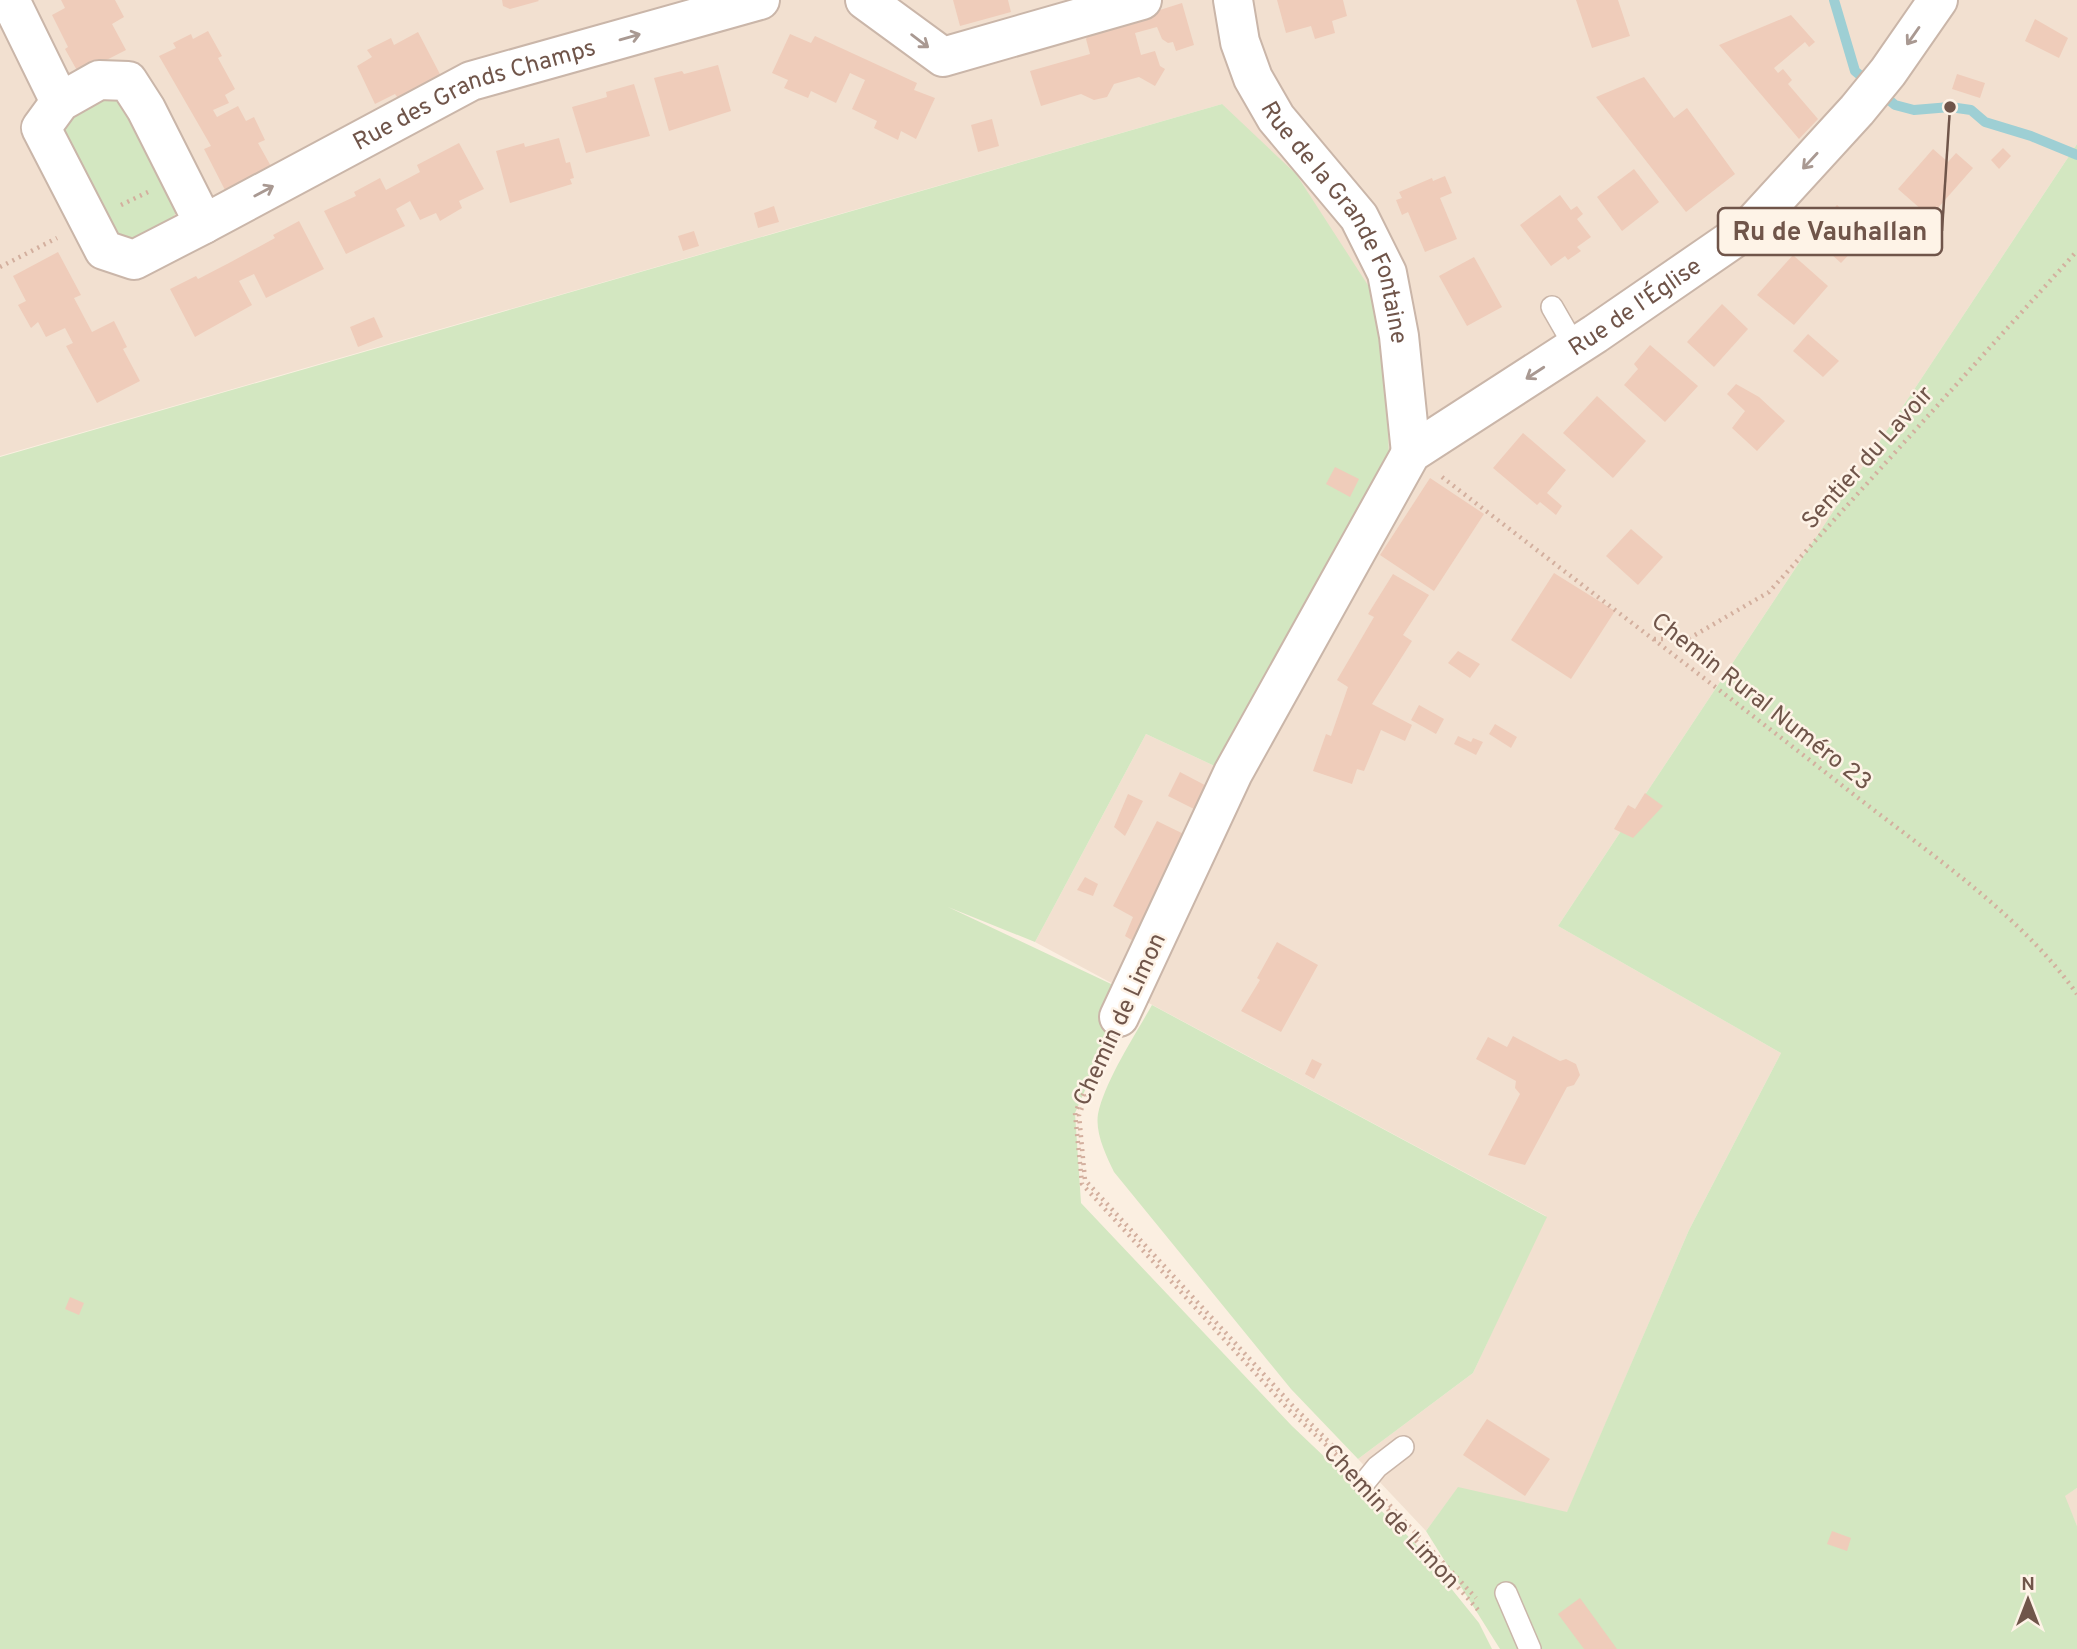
<svg xmlns="http://www.w3.org/2000/svg" width="2077" height="1649" font-family="Overpass,sans-serif">
  <rect width="100%" height="100%" fill="#fbefe1"/>
  <!-- residential -->
  <g fill="#f2e0d0">
    <path d="M0,0h2077v144l-519,782 223,127 -92,177 -122,283 -109,-25 -32,43 -68,-72 115,-86 73,-157 -511,-274 111,-208 75,35 1,-665 -1222,352z"/>
    <path d="M2077,1488v38l-13,-30z"/>
  </g>
  <!-- green -->
  <g fill="#d3e7c1">
    <path d="M97,97l29,4 56,104 -20,26 -23,12 -30,-4 -48,-109 12,-18z"/>
    <path d="M1222,104l74,70 77,119 14,106 2,60 -168,310 -75,-35 -111,208 -87,-35 180,85 -53,121 6,90 211,223 120,114 67,83 13,26h-1492v-1192z"/>
    <path d="M2077,144v1344l-12,8 12,30v123h-577l-74,-118 32,-44 109,25 122,-282 92,-177 -223,-127z"/>
    <path d="M1152,1005l395,212 -74,156 -115,86 -67,-70 -177,-217c-8,-17 -19,-39 -16,-58 7,-33 37,-79 54,-109z"/>
  </g>
  <g fill="none" stroke-linecap="round" stroke-linejoin="round">
    <!-- stream -->
    <path stroke="#9ecfd4" stroke-width="10" d="M1834,0l21,71 40,34 19,5 36,-3 21,3 14,12 46,14 46,19"/>
  </g>
  <!-- building -->
  <g fill="#efccba">
    <path d="M61,0h54l9,17 -12,7 14,26 -47,24 -14,-25 3,-2 -16,-32 13,-7z"/>
    <path d="M502,0h36l1,1 -29,8 -7,-3z"/>
    <path d="M953,0h55l3,12 -51,14z"/>
    <path d="M1277,0h66l4,16 -15,5 3,12 -20,6 -4,-13 -25,7z"/>
    <path d="M1576,0h42l12,36 -38,12z"/>
    <path d="M1182,3l12,42 -18,6 -3,-9 -5,1 -6,-4 -5,-12 -22,6 6,22 14,-4 5,15 5,3 -10,17 -16,-9 -25,7 -7,13 -13,3 -13,-6 -40,12 -11,-35 60,-17 -4,-15 4,-7z"/>
    <path d="M1791,15l24,27 -6,5 -4,-5 -31,26 4,5 5,-4 9,11 -4,4 30,35 -19,20 -80,-94z"/>
    <path d="M2035,19l33,19 -9,20 -34,-17z"/>
    <path d="M208,31l14,25 -4,2 17,31 -10,6 4,8 -16,7 4,7 21,-11 8,15 8,-4 11,23 -7,3 14,25 -46,24 -22,-43 7,-3 -52,-90 17,-8 -3,-5 18,-9 2,5z"/>
    <path d="M418,32l24,46 -42,23 -5,-7 -20,10 -18,-38 15,-9 -5,-7 24,-12 3,7z"/>
    <path d="M790,34l21,9 4,-7 102,47 -3,7 21,8 -19,41 -15,-8 -3,9 -24,-12 3,-7 -25,-12 13,-29 -15,-7 -14,30 -25,-12 -3,7 -24,-10 4,-8 -16,-7z"/>
    <path d="M718,65l13,46 -62,20 -15,-53 28,-7 2,3z"/>
    <path d="M1957,74l28,9 -5,15 -28,-9z"/>
    <path d="M1644,77l30,41 13,-10 48,66 -49,38 -90,-115z"/>
    <path d="M634,84l16,52 -64,17 -14,-46 35,-10 -1,-5z"/>
    <path d="M992,119l7,27 -21,6 -7,-27z"/>
    <path d="M559,138l7,25 4,-1 4,16 -4,1 2,5 -62,19 -14,-52 28,-8 1,4z"/>
    <path d="M459,143l25,46 -25,12 3,7 -22,13 -4,-8 -16,7 -10,-19 -14,8 9,17 -59,28 -22,-43 32,-15 -2,-4 26,-14 6,12 34,-18 -3,-7z"/>
    <path d="M2003,148l8,8 -12,13 -8,-9z"/>
    <path d="M1933,149l15,13 8,-9 17,15 -43,49 -32,-28z"/>
    <path d="M1634,169l25,33 -37,29 -25,-34z"/>
    <path d="M1445,176l7,17 -12,5 17,41 -32,13 -17,-40 -6,3 -6,-15 6,-2 -3,-6 33,-14 1,3z"/>
    <path d="M1560,195l11,15 6,-4 6,8 -6,5 14,18 -14,10 4,4 -13,9 -3,-4 -14,10 -31,-41z"/>
    <path d="M1837,205l27,25 -12,13 4,4 -15,16 -31,-28z"/>
    <path d="M774,206l5,16 -21,6 -4,-15z"/>
    <path d="M299,221l25,48 -58,29 -12,-24 -15,7 13,24 -57,32 -25,-48 26,-13 2,3 31,-16 46,-25 -2,-3z"/>
    <path d="M694,231l5,15 -16,5 -5,-15z"/>
    <path d="M58,252l23,43 -7,3 18,34 22,-11 13,26 -4,2 17,32 -43,22 -31,-57 7,-3 -8,-15 -19,9 -8,-15 -7,6 -13,-23 8,-4 -13,-25z"/>
    <path d="M1793,255l35,31 -34,39 -37,-30z"/>
    <path d="M1474,257l28,50 -35,19 -28,-50z"/>
    <path d="M1722,304l26,25 -34,38 -27,-25z"/>
    <path d="M374,317l9,20 -25,10 -8,-20z"/>
    <path d="M1808,334l31,27 -16,16 -30,-26z"/>
    <path d="M1650,345l48,41 -33,36 -41,-37 14,-16 -4,-5z"/>
    <path d="M1736,384l23,13 26,24 -28,30 -25,-23 13,-17 -18,-17z"/>
    <path d="M1597,396l49,45 -33,37 -50,-45z"/>
    <path d="M1523,433l43,37 -19,23 15,13 -6,9 -16,-13 -3,3 -44,-37z"/>
    <path d="M1335,467l24,12 -9,18 -24,-13z"/>
    <path d="M1430,478l54,36 -50,77 -54,-36z"/>
    <path d="M1631,529l32,28 -25,28 -32,-29z"/>
    <path d="M1554,573l61,38 -44,68 -60,-39z"/>
    <path d="M1393,574l36,21 -26,40 9,6 -40,63 40,21 -7,16 -24,-11 -17,41 -7,-2 -5,15 -39,-13 13,-37 5,2 17,-49 -11,-7 37,-63 -6,-3z"/>
    <path d="M1458,651l22,13 -10,14 -22,-15z"/>
    <path d="M1419,705l25,14 -8,15 -25,-14z"/>
    <path d="M1495,724l22,13 -6,11 -22,-14z"/>
    <path d="M1458,736l13,6 2,-4 10,4 -7,13 -22,-11z"/>
    <path d="M1180,772l38,20 -12,23 -38,-19z"/>
    <path d="M1645,793l18,13 -30,32 -19,-9 14,-24 7,4z"/>
    <path d="M1128,794l15,7 -18,35 -11,-9z"/>
    <path d="M1157,821l37,18 -54,106 -15,-9 8,-19 -20,-11z"/>
    <path d="M1085,877l13,7 -5,12 -16,-6z"/>
    <path d="M1277,942l41,23 -37,67 -40,-21 19,-31 -3,-2z"/>
    <path d="M1513,1036l47,25 6,-2 10,5 4,11 -6,10 -7,2 -42,78 -37,-10 32,-61 -5,-6 1,-7 -40,-22 12,-22 19,10z"/>
    <path d="M1312,1059l10,5 -8,15 -9,-5z"/>
    <path d="M70,1297l14,6 -5,12 -14,-6z"/>
    <path d="M1487,1419l63,40 -25,37 -62,-41z"/>
    <path d="M1832,1531l19,7 -4,13 -20,-7z"/>
    <path d="M1580,1598l37,51h-33l-26,-35z"/>
  </g>
  <g fill="none" stroke-linecap="round" stroke-linejoin="round">
    <defs>
      <g id="service">
        <path d="M1552,307l23,40"/>
        <path d="M1364,1483l13,-16 26,-20"/>
        <path d="M1506,1593l24,56"/>
      </g>
      <g id="minor">
        <path d="M10,0l50,102"/>
        <path d="M865,0l78,57 199,-57"/>
        <path id="s1" d="M1233,0l7,42 13,36 23,40 83,99 28,56 12,63 12,117"/>
        <path d="M99,80l29,1 18,28 58,115 -70,36 -30,-10 -63,-122 19,-26z"/>
        <path id="s2" d="M204,224l267,-143 289,-81"/>
        <path id="s3" d="M1119,1017l114,-244 178,-320 184,-119 154,-106 108,-118 31,-38 50,-72"/>
      </g>
    </defs>
    <!-- service casing -->
    <use href="#service" stroke="#cab6a9" stroke-width="24"/>
    <!-- minor casing -->
    <use href="#minor" stroke="#cab6a9" stroke-width="42"/>
    <!-- path -->
    <g stroke="#d3af9e" stroke-width="4.5" stroke-dasharray="2 5" stroke-linecap="butt">
      <path d="M121,205l27,-13"/>
      <path d="M0,267l57,-29"/>
      <path d="M1442,477c137,106 275,210 411,317 78,61 166,119 224,200"/>
      <path d="M1654,639h34l81,-47 308,-341"/>
      <path d="M1103,1049l-28,64 7,71 207,226 55,52"/>
      <path d="M1103,1056l-24,59 6,65 208,226 54,54"/>
      <path d="M1385,1500l91,98"/>
      <path d="M1383,1504l97,108"/>
    </g>
    <!-- service -->
    <use href="#service" stroke="#fff" stroke-width="21"/>
    <!-- minor -->
    <use href="#minor" stroke="#fff" stroke-width="38"/>
  </g>
  <!-- one-way arrows -->
  <defs><path id="oneway-shaft" d="M-6 0H5M1.5-3L5.5 0L1.5 3" fill="none" stroke-width="1.6" stroke-linecap="round" stroke-linejoin="round" transform="scale(1.75)"/></defs>
  <g stroke="#a99992">
    <use href="#oneway-shaft" transform="translate(1913 36) rotate(125)"/>
    <use href="#oneway-shaft" transform="translate(630 37) rotate(-16)"/>
    <use href="#oneway-shaft" transform="translate(920 41) rotate(37)"/>
    <use href="#oneway-shaft" transform="translate(1810 161) rotate(133)"/>
    <use href="#oneway-shaft" transform="translate(264 191) rotate(-28)"/>
    <use href="#oneway-shaft" transform="translate(1535 373) rotate(147)"/>
  </g>
  <g text-anchor="middle" stroke-width="5" stroke-linejoin="round" paint-order="stroke">
    <!-- street labels -->
    <g font-size="24" fill="#70554a" stroke="#fef3e7">
      <text dy="8" stroke="none"><textPath href="#s2" startOffset="301">Rue des Grands Champs</textPath></text>
      <text dy="8" stroke="none"><textPath href="#s1" startOffset="250">Rue de la Grande Fontaine</textPath></text>
      <text dy="8" stroke="none"><textPath href="#s3" startOffset="903">Rue de l'Église</textPath></text>
      <text transform="translate(1867 457) rotate(-48)" y="8">Sentier du Lavoir</text>
      <text transform="translate(1762 701) rotate(38)" y="8">Chemin Rural Numéro 23</text>
      <text transform="translate(1119 1019) rotate(-65)" y="8">Chemin de Limon</text>
      <text transform="translate(1392 1516) rotate(47)" y="8">Chemin de Limon</text>
    </g>
  </g>
  <!-- callouts -->
  <path fill="none" stroke="#70554a" stroke-width="2.5" d="M1950 107L1942 231"/>
  <circle fill="#70554a" stroke="#fef3e7" stroke-width="2.5" cx="1950" cy="107" r="7"/>
  <rect fill="#fef3e7" stroke="#70554a" stroke-width="2.5" x="1718" y="208" width="224" height="47" rx="7"/>
  <g font-size="26" text-anchor="middle" font-weight="bold" fill="#70554a">
    <text x="1830" y="240">Ru de Vauhallan</text>
  </g>
  <!-- north arrow -->
  <g transform="translate(2028 1600)" stroke="#fef3e7" stroke-width="5" paint-order="stroke">
  <path d="M0-5L12 26L0 18L-12 26Z" fill="#70554a"/>
  <text y="-10" font-size="19" font-weight="bold" text-anchor="middle" fill="#70554a">N</text>
  </g>
</svg>
